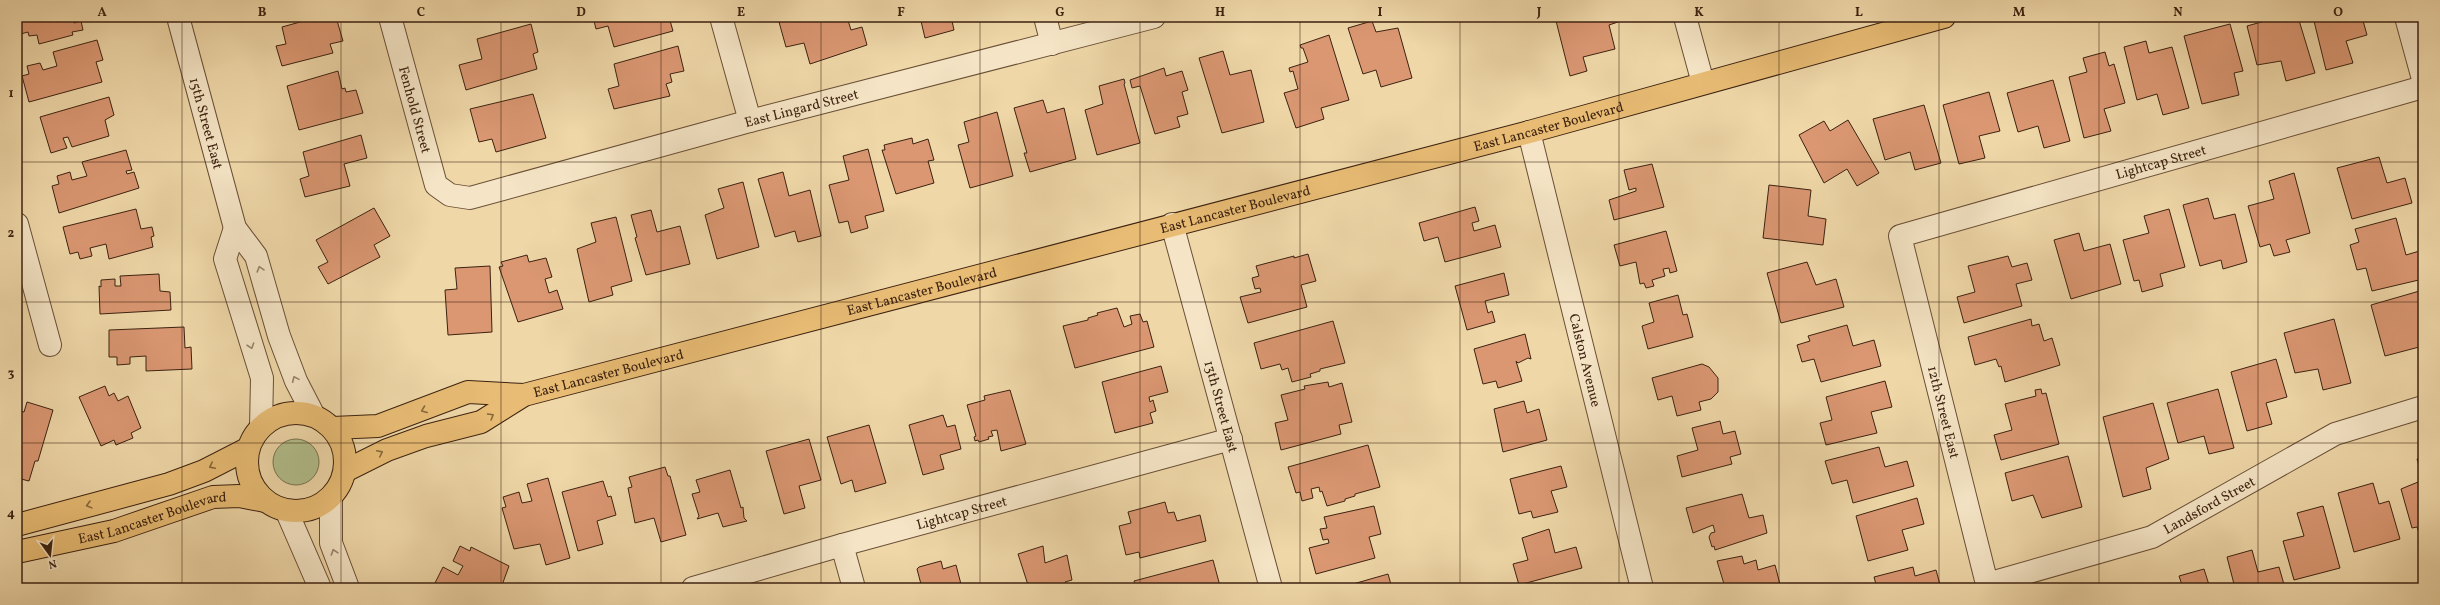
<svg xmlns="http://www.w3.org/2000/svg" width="2440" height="605" font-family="Vollkorn,serif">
  <rect width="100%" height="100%" fill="#efd7a8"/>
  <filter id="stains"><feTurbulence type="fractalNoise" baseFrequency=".005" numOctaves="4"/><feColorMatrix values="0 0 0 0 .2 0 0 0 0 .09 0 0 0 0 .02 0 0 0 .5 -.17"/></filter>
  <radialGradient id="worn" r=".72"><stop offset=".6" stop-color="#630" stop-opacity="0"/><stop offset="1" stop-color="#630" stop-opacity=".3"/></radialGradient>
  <!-- green -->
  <circle fill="#b2bf8c" stroke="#77704e" cx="296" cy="462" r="23"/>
  <!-- building -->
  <g fill="#da9772" stroke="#3c2210">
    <path d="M17,17h56l1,6 7,-2 2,9 -11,2 1,3 -34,9 -2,-9 -8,1 -1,-4 -11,3z"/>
    <path d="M310,17h26l7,24 -13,3 3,9 -51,13 -6,-20 10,-2 -4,-17 29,-8z"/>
    <path d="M593,17h76l4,14 -59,16 -6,-21 -12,3z"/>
    <path d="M803,17h44l4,13 11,-3 5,18 -57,19 -6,-21 -18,4 -7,-25z"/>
    <path d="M920,17h45l-13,4 2,9 -29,8z"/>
    <path d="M1549,17h84l-24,8 6,24 -32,8 4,14 -17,5 -15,-59 -6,2z"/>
    <path d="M2270,17h28l17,56 -29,8 -5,-20 -24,4 -10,-39 18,-5v-3z"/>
    <path d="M2313,17h49l5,18 -21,6 7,22 -27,7z"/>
    <path d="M1372,21l4,11 22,-4 14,50 -31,9 -5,-17 -13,4 -15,-46z"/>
    <path d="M531,24l7,28 -5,2 4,15 -71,21 -7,-25 23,-6 -5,-20z"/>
    <path d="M2230,24l13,47 -9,2 5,22 -37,9 -18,-68z"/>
    <path d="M1329,35l20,65 -28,8 3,11 -28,9 -12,-35 14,-4 -5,-18 -3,1 -1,-4 19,-6 -5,-14h-2l-1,-3z"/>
    <path d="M97,40l6,20 -7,2 6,20 -73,20 -7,-26 7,-2 -2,-8 13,-3 3,7 14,-4 -4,-14z"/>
    <path d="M2146,41l3,12 23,-6 17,61 -26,7 -6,-21 -20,6 -13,-53z"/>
    <path d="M678,46l6,25 -14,3 2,8 -6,2 4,12 -56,13 -6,-20 11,-3 -5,-22z"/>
    <path d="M1223,51l7,24 21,-5 13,52 -42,11 -23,-75z"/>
    <path d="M2105,52l4,14 5,-2 11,39 -21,6 7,22 -27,7 -15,-61 18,-5 -4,-14z"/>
    <path d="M1164,68l2,8 16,-5 6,19 -6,2 6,22 -11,3 3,10 -25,7 -15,-48 -8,2 -2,-8z"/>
    <path d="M338,71l4,18 3,-1 1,4 10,-2 7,23 -64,17 -12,-44z"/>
    <path d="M1124,79l1,4 -1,1 16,59 -43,12 -12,-45 18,-6 -4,-18z"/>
    <path d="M2053,80l17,61 -26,7 -6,-22 -20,6 -11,-39z"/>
    <path d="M1989,92l11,39 -21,5 6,22 -26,6 -16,-59z"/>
    <path d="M533,94l13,44 -50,14 -4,-13 -13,3 -9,-33z"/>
    <path d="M109,97l5,18 -9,5 4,16 -37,11 -4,-10 -5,1 4,10 -16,5 -11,-36z"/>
    <path d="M1043,100l4,13 17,-5 12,51 -46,13 -6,-19h3l-13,-45z"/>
    <path d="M1924,105l17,58 -26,7 -5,-18 -25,8 -12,-41z"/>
    <path d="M997,112l16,64 -43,12 -12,-43 11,-3 -5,-20z"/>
    <path d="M1848,120l31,53 -22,13 -10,-17 -23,14 -25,-48 25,-14 6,10z"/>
    <path d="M361,135l6,23 -23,6 6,22 -45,11 -5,-18 9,-3 -6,-24z"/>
    <path d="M912,138l1,6 15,-5 6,21 -6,1 6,22 -38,11 -14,-44h3l-1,-5z"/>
    <path d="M868,149l16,62 -19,5 3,12 -17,5 -3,-12 -9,2 -10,-38 20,-5 -6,-24z"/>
    <path d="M126,150l6,20 -6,1 1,3 7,-2 5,16 -80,25 -7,-27 7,-2 -2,-8 13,-4 2,8 15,-4 -5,-14z"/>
    <path d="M2379,157l8,26 18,-5 7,25 -60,16 -15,-51z"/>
    <path d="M1652,164l12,43 -50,13 -5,-20 27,-9v-3l-7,2 -5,-20z"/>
    <path d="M783,172l6,24 21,-6 11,46 -23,6 -3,-11 -20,6 -17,-58z"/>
    <path d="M2294,173l16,60 -24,7 4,12 -16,4 -4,-12 -10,3 -12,-41 26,-7 -5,-18z"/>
    <path d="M743,182l16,65 -42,12 -12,-44 19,-7 -6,-19z"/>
    <path d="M1769,185l42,5 -3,26 18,3 -3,26 -60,-7z"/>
    <path d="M2208,198l6,21 21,-5 12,48 -24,7 -2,-9 -21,6 -17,-61z"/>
    <path d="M1475,207l4,14 -7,2 2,8 21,-6 6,22 -56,15 -7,-25 -14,4 -5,-18z"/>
    <path d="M374,208l16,28 -16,9 6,12 -52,27 -10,-17 10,-5 -12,-22z"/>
    <path d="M136,209l5,20 11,-2 2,9 -3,1 2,10 -44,12 -3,-15 -16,4 2,8 -12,3 -2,-7 -8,2 -7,-27z"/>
    <path d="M2169,209l16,58 -25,7 3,12 -21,6 -3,-12 -5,1 -11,-41 26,-7 -5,-17z"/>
    <path d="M651,210l6,22 23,-6 10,38 -44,11 -11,-37 2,-1 -6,-22z"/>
    <path d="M616,217l16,64 -21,6 2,8 -24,7 -12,-53 19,-7 -5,-19z"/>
    <path d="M2396,218l10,37 17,-5v29l-51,12 -6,-23 -9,2 -7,-25 9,-3 -4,-13z"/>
    <path d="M1666,231l11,40 -7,2 -1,-5 -6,1 2,7 -13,4 2,6 -8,2 -2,-5 -4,1 -4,-22 -16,4 -6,-21z"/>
    <path d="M2079,233l5,18 26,-7 11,40 -50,15 -17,-59z"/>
    <path d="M1308,254l8,27 -15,4 6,22 -59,16 -8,-26 21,-5 -1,-4 -5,1 -3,-11 7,-2 -3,-10 38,-10v2z"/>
    <path d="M527,255l2,7 17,-4 6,19 -7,2 4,14 8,-3 6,19 -45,13 -19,-55 4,-1 -2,-4z"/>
    <path d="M2008,256l4,11 15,-4 5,17 -16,4 6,22 -58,17 -7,-26 18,-5 -7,-26z"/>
    <path d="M1807,262l9,23 20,-6 8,28 -63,16 -14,-50z"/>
    <path d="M490,266l2,66 -44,3 -3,-45 12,-1 -2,-21z"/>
    <path d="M1504,273l5,22 -24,6 3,12 4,-2 3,11 -28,8 -12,-44z"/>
    <path d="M159,274l1,17 10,1 1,18 -71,4 -1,-28 2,1v-7l14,-1v7h6l-1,-10z"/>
    <path d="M2423,290v31h-2l2,25 -38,10 -14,-51z"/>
    <path d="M1678,295l5,20 4,-1 6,23 -45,12 -6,-23 12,-4 -5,-19z"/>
    <path d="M1117,308l7,19 8,-3 -2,-8 10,-2 3,8 4,-1 7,26 -79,21 -12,-42 25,-6v-2l10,-3 -1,-2z"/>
    <path d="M2031,319l1,7 7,-2 5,17 8,-3 8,27 -55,17 -4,-16 -2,1 -3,-8 -21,6 -7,-28z"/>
    <path d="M2334,319l17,64 -28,7 -5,-21 -23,4 -11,-40z"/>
    <path d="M1333,321l12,42 -25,6v2l-10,3 1,3 -19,5 -4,-14 -6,2 -2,-6 -19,5 -7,-26z"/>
    <path d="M1847,325l6,21 21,-6 7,26 -60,16 -7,-23 -12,3 -5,-17 13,-4 -2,-5z"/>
    <path d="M184,327l1,21 6,-1 1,22 -46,2v-15l-16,1v7l-13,1v-8h-8v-27z"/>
    <path d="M1525,334l6,25 -3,-1 -10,5 -2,-2 6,20 -24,7 -2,-7 -13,3 -9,-35z"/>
    <path d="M2276,359l11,38 -21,6 6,21 -25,7 -16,-59z"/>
    <path d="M1702,364l7,3 9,11v14l-7,7 -12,3 2,8 -24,6 -5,-20 -14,4 -6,-22z"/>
    <path d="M1161,366l7,26 -19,5 1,5 3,-2 3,11 -6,2 3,10 -38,10 -13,-51z"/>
    <path d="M1885,381l7,26 -21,5 6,21 -51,12 -6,-22 12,-3 -6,-23z"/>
    <path d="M1328,382l1,5 13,-4 10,39 -13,3 2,9 -60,16 -6,-27 13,-3 -7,-25 24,-6 -1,-3z"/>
    <path d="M105,386l4,10 5,-3 4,8 10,-5 13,32 -10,5 2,5 -17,7 -2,-5 -13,6 -22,-49z"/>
    <path d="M2041,389l1,5 4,-1 13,51 -58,16 -7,-25 18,-5 -7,-26 31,-8 -1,-6z"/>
    <path d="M2218,389l16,59 -25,6 -5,-18 -26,7 -11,-40z"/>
    <path d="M1010,390l16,54 -25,7 -4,-21 -6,1 2,5 -5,1 1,2 -10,3 -1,-2 -3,1 -1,-4 2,-1 -9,-31 18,-5 -1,-4z"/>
    <path d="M1524,401l3,12 12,-4 8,31 -44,12 -9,-43z"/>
    <path d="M27,402l26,8 -15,51h-3l-6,20 -12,-3v-64l2,-3 5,1z"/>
    <path d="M2153,403l16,56 -23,9 5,21 -28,8 -20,-80z"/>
    <path d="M943,415l4,12 8,-2 6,24 -21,6 4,14 -21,6 -14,-50z"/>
    <path d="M1720,421l3,13 12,-3 6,23 -11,3 2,7 -50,13 -5,-21 21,-6 -6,-22z"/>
    <path d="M869,425l17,58 -31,9 -3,-12 -11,4 -14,-47z"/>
    <path d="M809,439l12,41 -22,6 6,22 -21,6 -18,-63z"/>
    <path d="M1368,445l12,42 -25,7v2l-10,3v2l-18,5 -5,-15 -2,1 -1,-5 -8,2 2,9 -11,3 -2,-9 -4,1 -8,-26z"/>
    <path d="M1879,447l6,20 22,-6 7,25 -61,17 -6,-23 -15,4 -7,-23z"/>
    <path d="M2068,456l14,51 -40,11 -9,-23 -21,6 -7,-28z"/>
    <path d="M2423,458v81h-2l-4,-12 -5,1 -11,-39 22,-9 -6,-21z"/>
    <path d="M1561,466l6,21 -16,4 7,21 -25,6 -2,-7 -12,3 -9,-35z"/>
    <path d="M665,467l3,9h2l16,59 -25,7 -7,-24 -19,5 -7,-35 4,-1 -3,-10z"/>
    <path d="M730,470l11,38 2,-1 1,11 3,3 -24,6 -5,-14 -21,6 2,-3 -7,-22 8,-2 -4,-12z"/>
    <path d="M548,478l22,80 -24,7 -6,-21 -26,5 -12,-41 4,-1 -3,-10 16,-5 3,11 10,-2 -5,-17z"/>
    <path d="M603,481l5,16 3,-1 5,19 -19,6 6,23 -25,7 -16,-59z"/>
    <path d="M2373,483l6,21 10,-3 11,38 -46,13 -16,-59z"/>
    <path d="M1742,494l7,24 14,-3 4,18 -52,17 -1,-4 -2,1 -3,-10 2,-4 4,-1 -2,-7 -20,8 -7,-25z"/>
    <path d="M1917,498l7,26 -22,6 6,20 -40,11 -12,-45z"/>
    <path d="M1165,502l3,11 6,-1 3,9 23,-6 6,26 -66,17 -1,-6 -13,3 -7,-29 12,-3 -3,-11z"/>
    <path d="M1374,506l7,28 -12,3 6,21 -59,16 -7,-26 20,-5 -1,-4 -5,1 -3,-11 7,-1 -3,-11z"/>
    <path d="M2323,506l17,62 -46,12 -11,-39 21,-5 -7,-23z"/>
    <path d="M1549,529l6,24 21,-6 6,21 -63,17 -6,-21 15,-4 -6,-22z"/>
    <path d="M460,546l10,5 1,-4 38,19 -8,22 -68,-1 10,-20 15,8 5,-9 -10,-5z"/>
    <path d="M1043,546l2,17 22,-8 5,25 -7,2 2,6h-38l-11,-34z"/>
    <path d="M2252,550l6,22 21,-5 6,21h-50l-8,-31z"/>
    <path d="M1742,556l2,8 12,-4 2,10 17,-5 6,23h-72l2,-3 1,2 12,-3 -7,-23z"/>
    <path d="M1213,560l7,26 -8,2h-76l-2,-7z"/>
    <path d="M941,561l2,8 13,-4 6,23h-40l-5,-19 2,-2z"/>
    <path d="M1913,567l2,9 21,-6 5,18h-64l-3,-11z"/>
    <path d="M2204,569l6,19h-27l-4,-12z"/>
    <path d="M1388,574l4,14h-53z"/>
  </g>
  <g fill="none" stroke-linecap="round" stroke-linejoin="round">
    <defs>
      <g id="minor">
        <path id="s1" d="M178,17l57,211 21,28 23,80 17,45 17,33"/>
        <path id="s2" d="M390,17l46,168 14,10 20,3 280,-77 404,-104"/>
        <path d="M721,17l29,104"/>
        <path d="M1045,17l7,27"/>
        <path d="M1685,17l18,66"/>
        <path d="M2406,17l17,62"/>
        <path id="s3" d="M1529,132l113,456"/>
        <path d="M17,224l33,121"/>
        <path id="s4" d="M1172,224l99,364"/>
        <path d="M235,228l-10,31 37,119 -1,49"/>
        <path d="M331,497v46l17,45"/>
        <path d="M287,512l33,76"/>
        <path d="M842,545l12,43"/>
        <path id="s5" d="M1987,584l165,-47 183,-103 88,-27"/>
        <path id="s6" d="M693,588l149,-43 389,-106"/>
        <path id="s7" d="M1988,588l-88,-352 523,-149"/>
      </g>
      <g id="major">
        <circle cx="296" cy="462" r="49"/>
        <path d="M333,428l45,-2 90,-34 56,3"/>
        <path id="s8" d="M345,471l42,-21 39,-14 55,-14 43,-27 1005,-263 415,-115"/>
        <path d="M17,525l152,-41 35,-13 43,-22"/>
        <path id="s9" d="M17,552l97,-21 99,-34 26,-1 26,5"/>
      </g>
    </defs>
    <!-- minor casing -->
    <use href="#minor" stroke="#694f36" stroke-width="24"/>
    <!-- major casing -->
    <use href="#major" stroke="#3c2210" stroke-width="24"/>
    <!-- minor -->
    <use href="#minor" stroke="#f5e5c6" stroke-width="22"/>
    <!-- major -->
    <use href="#major" stroke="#e8bc74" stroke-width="22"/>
  </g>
  <!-- one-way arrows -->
  <defs><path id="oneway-chevron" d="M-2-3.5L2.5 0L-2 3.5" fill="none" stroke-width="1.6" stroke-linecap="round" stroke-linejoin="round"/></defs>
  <g stroke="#98846b">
    <use href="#oneway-chevron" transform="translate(260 269) rotate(-106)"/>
    <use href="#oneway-chevron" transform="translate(251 346) rotate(71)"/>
    <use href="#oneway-chevron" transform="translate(295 379) rotate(-114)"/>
    <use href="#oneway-chevron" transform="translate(334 552) rotate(-108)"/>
  </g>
  <g stroke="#89673d">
    <use href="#oneway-chevron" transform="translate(424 410) rotate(159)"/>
    <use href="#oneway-chevron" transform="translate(491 416) rotate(-31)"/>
    <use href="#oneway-chevron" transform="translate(380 453) rotate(-26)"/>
    <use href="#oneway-chevron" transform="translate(212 466) rotate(154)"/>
    <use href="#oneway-chevron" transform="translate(89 505) rotate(165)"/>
  </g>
  <!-- grid -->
  <path fill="none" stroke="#3c2210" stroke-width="1" stroke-opacity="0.55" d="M182,17v571M341,17v571M501,17v571M661,17v571M821,17v571M980,17v571M1140,17v571M1300,17v571M1460,17v571M1619,17v571M1779,17v571M1939,17v571M2099,17v571M2258,17v571M17,162h2406M17,302h2406M17,443h2406"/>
  <g text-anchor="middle" stroke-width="3.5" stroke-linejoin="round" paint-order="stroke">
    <!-- street labels -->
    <g font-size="14" fill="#3c2210" stroke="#f5e5c6">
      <text dy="5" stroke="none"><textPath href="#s2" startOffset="555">East Lingard Street</textPath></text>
      <text dy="5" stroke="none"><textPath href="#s2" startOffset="96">Fenhold Street</textPath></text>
      <text dy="5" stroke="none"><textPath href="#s1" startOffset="110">15th Street East</textPath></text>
      <text dy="5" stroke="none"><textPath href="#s8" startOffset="1255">East Lancaster Boulevard</textPath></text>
      <text dy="5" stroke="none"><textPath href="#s7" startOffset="634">Lightcap Street</textPath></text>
      <text dy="5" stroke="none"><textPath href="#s8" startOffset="931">East Lancaster Boulevard</textPath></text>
      <text dy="5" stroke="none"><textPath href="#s8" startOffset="607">East Lancaster Boulevard</textPath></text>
      <text dy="5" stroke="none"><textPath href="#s3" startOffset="235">Calston Avenue</textPath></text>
      <text dy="5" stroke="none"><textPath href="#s8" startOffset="283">East Lancaster Boulevard</textPath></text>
      <text dy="5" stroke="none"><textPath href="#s4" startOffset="189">13th Street East</textPath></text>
      <text transform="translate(1944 412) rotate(76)" y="5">12th Street East</text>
      <text dy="5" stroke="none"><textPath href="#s5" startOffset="237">Landsford Street</textPath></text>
      <text dy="5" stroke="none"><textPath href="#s6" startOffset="279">Lightcap Street</textPath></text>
      <text dy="5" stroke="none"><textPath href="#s9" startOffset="140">East Lancaster Boulevard</textPath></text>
    </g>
  </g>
  <!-- margin -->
  <rect width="2440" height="605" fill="none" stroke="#efd7a8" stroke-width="44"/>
  <!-- north arrow -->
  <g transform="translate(50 555) rotate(165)" stroke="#f5e5c6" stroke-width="3" paint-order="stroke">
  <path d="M0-3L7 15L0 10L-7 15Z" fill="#3c2210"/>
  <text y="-6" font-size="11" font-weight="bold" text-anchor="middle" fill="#3c2210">N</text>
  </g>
  <rect x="22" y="22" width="2396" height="561" fill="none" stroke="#3c2210" stroke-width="1.5"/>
  <g font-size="13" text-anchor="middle" font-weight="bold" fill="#3c2210">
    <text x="102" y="16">A</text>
    <text x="262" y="16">B</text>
    <text x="421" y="16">C</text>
    <text x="581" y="16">D</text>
    <text x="741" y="16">E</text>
    <text x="901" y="16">F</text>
    <text x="1060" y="16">G</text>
    <text x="1220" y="16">H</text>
    <text x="1380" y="16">I</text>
    <text x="1539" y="16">J</text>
    <text x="1699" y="16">K</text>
    <text x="1859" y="16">L</text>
    <text x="2019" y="16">M</text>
    <text x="2178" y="16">N</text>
    <text x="2338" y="16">O</text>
    <text x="11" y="97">1</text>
    <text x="11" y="237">2</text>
    <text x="11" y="377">3</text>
    <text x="11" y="517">4</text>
  </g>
  <rect width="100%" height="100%" filter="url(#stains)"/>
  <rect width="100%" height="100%" fill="url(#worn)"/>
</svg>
